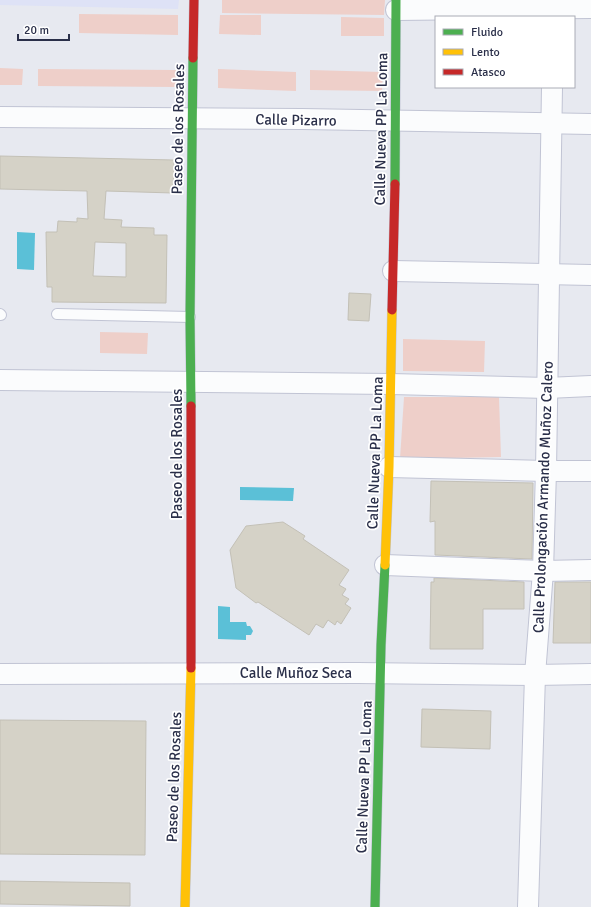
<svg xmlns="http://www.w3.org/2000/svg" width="591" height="907" font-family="Signika,sans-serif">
  <rect width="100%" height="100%" fill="#e7e9f0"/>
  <!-- built -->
  <path fill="#dee2f6" d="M0,0h179l-1,9 -178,-4z"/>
  <!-- green -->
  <g fill="#eecfc9">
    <path d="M222,0h163l-1,15 -162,-2z"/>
    <path d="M79,14l99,1v20l-99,-2z"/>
    <path d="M220,15h41v20l-42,-1z"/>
    <path d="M341,17l43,1v18h-43z"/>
    <path d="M0,68l23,1 -1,16h-22z"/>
    <path d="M38,69l138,1v17l-138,-1z"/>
    <path d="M218,69l78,3v19l-78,-3z"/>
    <path d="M310,70l73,2 -1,19 -72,-1z"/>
    <path d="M100,332l48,1 -1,21 -47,-1z"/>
    <path d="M403,339l82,2 -1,31 -81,-1z"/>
    <path d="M404,397h95l2,60 -101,2z"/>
  </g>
  <!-- water -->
  <g fill="#5bc0d7">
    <path d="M17,232l18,1 -1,37 -17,-1z"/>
    <path d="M240,487l54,1 -1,13 -53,-1z"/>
    <path d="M218,606l12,1v15h16l1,4h3l3,5 -2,4h-5v5l-28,-1z"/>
  </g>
  <!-- building -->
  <g fill="#d5d2c7" stroke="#c3c0b6" fill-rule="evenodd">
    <path d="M0,156l174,4 -1,33 -67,-2 -2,28 18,1 -1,7 33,1v7h13l-1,68 -114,-1v-15h-5l-1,-55h11l1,-11 19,1v-4l11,1 -1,-28 -87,-2zM95,242l31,1v34l-33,-1z"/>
    <path d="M349,293l22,1 -2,27 -21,-1z"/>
    <path d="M431,481l102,2 -1,76 -97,-4v-34l-5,1z"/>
    <path d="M283,522l22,14 -2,3 46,31 -10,15 7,4 -4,6 7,4 -4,5 6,4 -10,16 -4,-3 -2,4 -7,-5 -5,8 -7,-4 -7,11 -51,-33 -2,1 -20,-15 -6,-38 16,-24z"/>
    <path d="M434,578l90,4v27h-41v40h-53l1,-67h3z"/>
    <path d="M555,582h36v61h-38z"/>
    <path d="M422,709l69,2 -1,38 -69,-2z"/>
    <path d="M0,720l146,1 -1,134 -145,-1z"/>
    <path d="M0,881l130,2v23l-130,-2z"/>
  </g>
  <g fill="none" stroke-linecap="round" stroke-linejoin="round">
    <defs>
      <g id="lane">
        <path d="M0,314l1,1"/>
        <path d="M57,314l133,3"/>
      </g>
      <g id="street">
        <path d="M396,10l195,-2"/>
        <path d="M0,117l302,2 289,5"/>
        <path d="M393,271l198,4"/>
        <path d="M0,380l391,4 156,4 44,-2"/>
        <path d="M389,467l157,4h45"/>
        <path d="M385,565l158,6 48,-1"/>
        <path d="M0,674l358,-1 177,2 56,-1"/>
        <path d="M528,907l7,-232 8,-104 3,-100 6,-384"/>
      </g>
      <g id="fast">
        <path d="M395,184l1,-184"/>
        <path d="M191,406l-1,-89 3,-259"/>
        <path d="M375,907l6,-262 4,-80"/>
      </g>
      <g id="slow">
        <path d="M385,565l4,-98 3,-157"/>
        <path d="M185,907l6,-239"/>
      </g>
      <g id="jam">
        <path d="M193,58l1,-58"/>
        <path d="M392,310l3,-126"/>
        <path d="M191,406v262"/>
      </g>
    </defs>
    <!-- lane casing -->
    <use href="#lane" stroke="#c1c4d4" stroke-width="12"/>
    <!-- street casing -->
    <use href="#street" stroke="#c1c4d4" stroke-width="22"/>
    <!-- fast casing -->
    <use href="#fast" stroke="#c1c4d4" stroke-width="10"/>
    <!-- slow casing -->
    <use href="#slow" stroke="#c1c4d4" stroke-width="10"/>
    <!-- jam casing -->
    <use href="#jam" stroke="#c1c4d4" stroke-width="10"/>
    <!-- lane -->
    <use href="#lane" stroke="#fbfcfd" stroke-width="10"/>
    <!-- street -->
    <use href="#street" stroke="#fbfcfd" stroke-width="20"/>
    <!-- fast -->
    <use href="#fast" stroke="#4caf50" stroke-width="9"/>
    <!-- slow -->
    <use href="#slow" stroke="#ffc107" stroke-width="9"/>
    <!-- jam -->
    <use href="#jam" stroke="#c62828" stroke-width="9"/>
  </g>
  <g text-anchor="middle" stroke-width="3.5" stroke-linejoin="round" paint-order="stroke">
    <!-- street labels -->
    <g font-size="15" fill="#2a2f49" stroke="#fff">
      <text transform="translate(296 120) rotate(1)" y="5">Calle Pizarro</text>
      <text transform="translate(178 129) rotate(-89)" y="5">Paseo de los Rosales</text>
      <text transform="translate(381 129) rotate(-89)" y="5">Calle Nueva PP La Loma</text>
      <text transform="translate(375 453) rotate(-88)" y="5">Calle Nueva PP La Loma</text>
      <text transform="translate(177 454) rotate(-90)" y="5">Paseo de los Rosales</text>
      <text transform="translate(543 497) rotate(-88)" y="5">Calle Prolongación Armando Muñoz Calero</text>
      <text x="296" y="678">Calle Muñoz Seca</text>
      <text transform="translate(174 777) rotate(-88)" y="5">Paseo de los Rosales</text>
      <text transform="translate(364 777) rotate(-88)" y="5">Calle Nueva PP La Loma</text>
    </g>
  </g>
  <!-- legend -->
  <rect x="435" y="16" width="140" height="72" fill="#ffffff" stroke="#aaacb6"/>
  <rect x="443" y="29" width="20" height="6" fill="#4caf50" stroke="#aaacb6"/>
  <text x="471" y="36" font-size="12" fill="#2a2f49">Fluido</text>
  <rect x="443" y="49" width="20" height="6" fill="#ffc107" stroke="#aaacb6"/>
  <text x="471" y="56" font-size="12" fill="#2a2f49">Lento</text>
  <rect x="443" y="69" width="20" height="6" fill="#c62828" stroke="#aaacb6"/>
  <text x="471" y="76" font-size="12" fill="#2a2f49">Atasco</text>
  <!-- scale -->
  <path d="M18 34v6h51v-6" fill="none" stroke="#2a2f49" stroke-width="2"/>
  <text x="24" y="34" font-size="12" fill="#2a2f49" stroke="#ffffff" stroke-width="3" paint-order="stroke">20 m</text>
</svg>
